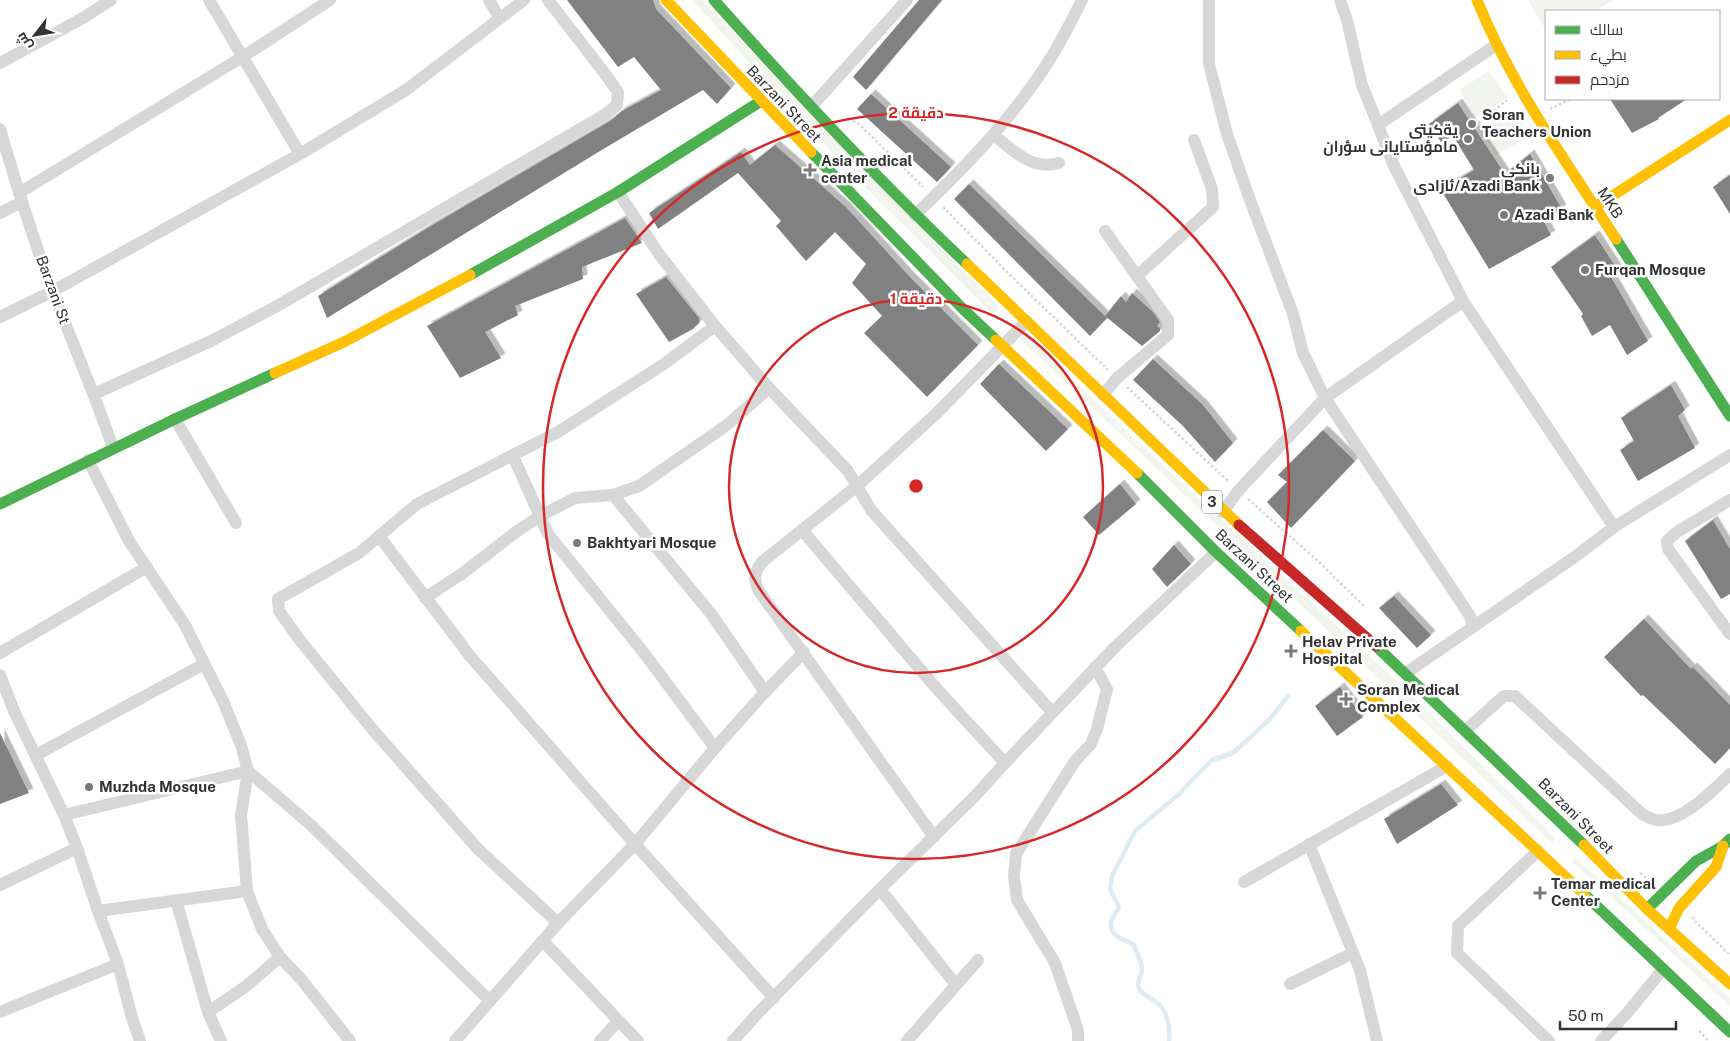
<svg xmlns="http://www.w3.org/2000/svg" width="1730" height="1041" font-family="'Public Sans',Cairo,sans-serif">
  <defs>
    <filter id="shadow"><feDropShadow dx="4.5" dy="-4.5" stdDeviation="0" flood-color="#0004"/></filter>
  </defs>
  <rect width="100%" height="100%" fill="#fff"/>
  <!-- green -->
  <g fill="#f1f5ed">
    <path d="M692,0h11l104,112 191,194 -1,6 -5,1 -145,-144z"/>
    <path d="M1528,0h84l-17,11h-49v19z"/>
    <path d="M1489,71l19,27 -33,20 -16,-28z"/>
    <path d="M1514,111l16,25 -34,19 -15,-24z"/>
    <path d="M1024,333l118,113 261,241 141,140 11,11 -1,4h-3l-531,-503 -2,-5z"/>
    <path d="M1573,859h4l153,139v8l-156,-143z"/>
  </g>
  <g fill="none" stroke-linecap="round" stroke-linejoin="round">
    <!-- stream -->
    <path stroke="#ddebf3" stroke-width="4.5" d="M1169,1041c2,-15 -2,-32 -15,-41 -5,-4 -12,-5 -15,-12 -3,-7 3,-12 3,-19 0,-7 -6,-18 -9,-25 -9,-4 -24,-8 -22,-22 1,-5 6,-10 8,-15l-9,-18 2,-13 23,-45 43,-36 34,-35 21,-7 12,-11 26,-24 17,-22"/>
  </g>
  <!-- building -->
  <g fill="#818181" filter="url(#shadow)">
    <path d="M567,0h86l3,9 75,79 -14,16 -14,-14 -103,61 -273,167 -9,-22 111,-69 181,-106 12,-10 39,-21 -27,-33 -16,10z"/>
    <path d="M919,0h23l-76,90 -13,-13z"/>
    <path d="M871,94l80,73 -14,15 -80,-73z"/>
    <path d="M1610,99h77l-29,19 1,1 -27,14z"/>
    <path d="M1458,103l47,71 25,-20 32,55 -19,11 8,15 -62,34 -48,-79 33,-20 -21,-34 -12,6 -12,-18z"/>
    <path d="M775,145l71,62 64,70 68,68 -51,52 -63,-64 18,-17 -30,-33 14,-19 -31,-32 -29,29 -30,-35 5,-5 -43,-48 -80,56 -9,-16 92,-61 9,13z"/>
    <path d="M1730,175v39l-17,-27z"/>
    <path d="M969,184l138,134 -17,18 -136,-137z"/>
    <path d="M625,218l17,25 -60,24 1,12 -68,27 3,9 -33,17 16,26 -41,20 -33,-52z"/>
    <path d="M1595,235l24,37 -8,5 37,64 -21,14 -17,-30 -18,11 -11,-20 2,-2 -32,-47z"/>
    <path d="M666,277l33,41v5l-6,6 -24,13 -33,-48z"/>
    <path d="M1132,293l21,19 7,10 -3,4 3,2v3l-18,15 -37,-30 16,-20 5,6z"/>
    <path d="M1153,359l50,46 30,38 -18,19 -32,-36 -50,-46z"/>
    <path d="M999,364l69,65 -22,22 -66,-67z"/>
    <path d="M1671,385l14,25 -7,6 17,32 -57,33 -18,-31 14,-9 -13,-23z"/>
    <path d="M1323,430l32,31 -64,67 -24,-26 20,-20 -9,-7z"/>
    <path d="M1120,484l16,20 -37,31 -16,-18z"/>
    <path d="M1713,520l17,29v45l-9,5 -36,-58z"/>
    <path d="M1174,545l17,19 -24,23 -15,-18z"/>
    <path d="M1394,596l37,39 -14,13 -38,-40z"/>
    <path d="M1644,619l47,50 2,-2 37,38v43l-15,16 -72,-69 -2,1 -37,-39z"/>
    <path d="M1340,687l23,30 -26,19 -22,-30z"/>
    <path d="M0,733l29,60 -29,11z"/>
    <path d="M1441,784l17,21 -61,39 -13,-25z"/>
  </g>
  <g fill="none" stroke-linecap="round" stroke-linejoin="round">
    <!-- path -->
    <g stroke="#d6d6d6" stroke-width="2.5" stroke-dasharray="2.5 2.5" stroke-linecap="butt">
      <path d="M1550,109l21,-10"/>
      <path d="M853,121l5,2 65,64"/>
      <path d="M1478,123l29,-23"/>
      <path d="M943,207l65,66 100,97"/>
      <path d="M1127,387l102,95"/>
      <path d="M1248,499l71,63 46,45"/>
      <path d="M1640,873l11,9"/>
      <path d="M1694,917l-1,2 37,36"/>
      <path d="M1699,1031l10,10"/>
    </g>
    <!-- street -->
    <g stroke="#d7d7d7" stroke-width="12">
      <path d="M209,0l91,154"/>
      <path d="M489,0l10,17"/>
      <path d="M1209,0v64l18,70 23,66 43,114 10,39 22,45 145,218 3,9"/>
      <path d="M1340,0l7,20 15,65 16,40 15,39 70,137 151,226"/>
      <path d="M0,63l83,-45 28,-18"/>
      <path d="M812,106l95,-106"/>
      <path d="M1378,125l118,-80"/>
      <path d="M0,129c16,55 33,110 53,163 20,52 42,103 60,156"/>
      <path d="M994,135c19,16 39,36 65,28"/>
      <path d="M618,192l41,62 56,72 54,62 79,83 23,39 181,202"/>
      <path d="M19,193l225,-137 86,-56"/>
      <path d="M0,213l22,-11"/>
      <path d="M915,215c47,-45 92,-91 128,-145 15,-22 27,-46 39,-70"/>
      <path d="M1137,276l76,-69 -1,-18 -18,-49"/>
      <path d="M0,317l53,-26 247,-137 106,-64 118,-90"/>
      <path d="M94,394l117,-53 68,-36 327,-191 11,-9 1,-13 -12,-17 -58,-75"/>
      <path d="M1103,395l14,-17 51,-43v-15l-63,-89"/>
      <path d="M175,419l61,104"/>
      <path d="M513,456l35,78 96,119 71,95"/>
      <path d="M88,460l41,81 56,84 38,76 18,44 7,26 -7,44 6,76 15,38 18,28 21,22 49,62"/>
      <path d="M613,495l99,120 53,77"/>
      <path d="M1730,500l-53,32 -10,9 1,8 62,85"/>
      <path d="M1223,512l15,-21 87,-93 138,-97"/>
      <path d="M802,530l135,159 68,74"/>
      <path d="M379,536l91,120 165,188 139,154"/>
      <path d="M425,598l38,-25 53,-41 24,-16 35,-18 38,-3 26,-9 88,-61 42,-37"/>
      <path d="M0,653l147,-86"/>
      <path d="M1406,673l170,-117 38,-29 116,-72"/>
      <path d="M0,675l14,36 50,104 13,33 21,63 20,53 14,54 8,23"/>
      <path d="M1466,730l38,-34h11l127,118c4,2 9,5 14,6 24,4 58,-30 74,-46"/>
      <path d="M36,755l168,-91"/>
      <path d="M64,815l184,-44 64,55 178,175"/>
      <path d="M934,837l-175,-246c-6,-11 -5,-19 3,-29l95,-76 80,-73 90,-92"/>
      <path d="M1309,844l51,126 17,71"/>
      <path d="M1538,851l-80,75 -1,27 92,88"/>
      <path d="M1244,882l203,-116"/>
      <path d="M0,885l77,-37"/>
      <path d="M880,889l76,96"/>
      <path d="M176,900l32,112 13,29"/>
      <path d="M98,911l149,-20"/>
      <path d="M558,923l-81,-75 -104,-118 -74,-91 -20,-28 -1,-12 81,-46 58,-49 141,-72 106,-68 51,-38"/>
      <path d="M543,941l95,100"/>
      <path d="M1290,984l63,-31"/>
      <path d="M0,1012l118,-48"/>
      <path d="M208,1012l37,-25 35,-30"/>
      <path d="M455,1041l103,-118 77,-79 80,-96 50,-56 39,-40"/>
      <path d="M600,1041l18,-20"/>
      <path d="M733,1041l25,-28 122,-124 94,-92 31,-34 110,-116 101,-95"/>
      <path d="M907,1041l71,-81"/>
      <path d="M1078,1041v-11l-23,-67 -38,-63 -3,-24 2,-22 59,-93 16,-17 6,-15 10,-40 -12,-22"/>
      <path d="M1601,1041l27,-29 35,-43"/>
    </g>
    <!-- fast -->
    <g stroke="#4caf50" stroke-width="11">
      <path d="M714,0c81,91 164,180 253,264"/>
      <path d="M811,152l152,157 33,31"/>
      <path d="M1616,239l114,177"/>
      <path d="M470,275l148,-83 143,-91"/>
      <path d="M1137,473l79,79 85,79"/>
      <path d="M0,504l175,-85 100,-46"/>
      <path d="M1376,646l208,199"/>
      <path d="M1584,894l146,138"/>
      <path d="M1647,909l49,-48 27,-15 7,-7"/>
    </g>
    <!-- slow -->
    <g stroke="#ffc107" stroke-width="11">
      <path d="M666,0l145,152"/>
      <path d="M1477,0c35,87 89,161 139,239"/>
      <path d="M1595,207l135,-87"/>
      <path d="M967,264l272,261"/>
      <path d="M996,340l141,133"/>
      <path d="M275,373l69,-31 126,-67"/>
      <path d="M1301,631l283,263"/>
      <path d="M1584,845l63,64 83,75"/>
      <path d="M1669,929l10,-21 37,-41 7,-21"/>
    </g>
    <!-- jam -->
    <path stroke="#c62828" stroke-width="11" d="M1239,525l137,121"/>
  </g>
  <!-- distance rings -->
  <g fill="none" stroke="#d62828" stroke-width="2.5">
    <circle cx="916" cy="486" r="187"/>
    <circle cx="916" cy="486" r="373"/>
  </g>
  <!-- markers -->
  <g fill="#7a7a7a" stroke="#fff" stroke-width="2">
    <circle cx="1472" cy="124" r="5"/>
    <circle cx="1468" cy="139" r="5"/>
    <path d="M807.5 162.5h5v5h5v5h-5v5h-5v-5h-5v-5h5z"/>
    <circle cx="1550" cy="178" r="5"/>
    <circle cx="1504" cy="215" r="5"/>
    <circle cx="1585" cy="270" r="5"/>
    <circle cx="577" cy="543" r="5"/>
    <path d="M1288.5 643.5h5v5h5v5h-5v5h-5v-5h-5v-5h5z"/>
    <path d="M1343.5 691.5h5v5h5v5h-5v5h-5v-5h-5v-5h5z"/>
    <circle cx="89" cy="787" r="5"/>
    <path d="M1537.5 885.5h5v5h5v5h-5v5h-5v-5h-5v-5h5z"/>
  </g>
  <g text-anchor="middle" stroke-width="5" stroke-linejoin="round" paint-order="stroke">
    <!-- shield labels -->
    <rect fill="#fff" stroke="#707070" stroke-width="1" x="1202" y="490.5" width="20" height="23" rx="4"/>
    <g font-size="14" font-weight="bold" fill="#333">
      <text x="1212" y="507">3</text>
    </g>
    <!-- street labels -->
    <g font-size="15" fill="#333" stroke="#fff">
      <text transform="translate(784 104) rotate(46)" y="5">Barzani Street</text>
      <text transform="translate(1610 203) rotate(57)" y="5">MKB</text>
      <text transform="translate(53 290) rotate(70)" y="5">Barzani St</text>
      <text transform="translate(1254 566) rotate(43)" y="5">Barzani Street</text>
      <text transform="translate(1576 816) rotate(45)" y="5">Barzani Street</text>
    </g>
    <!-- poi labels -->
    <g font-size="15" font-weight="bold" fill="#333" stroke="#fff" text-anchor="start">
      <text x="1482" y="120">Soran<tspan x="1482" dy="17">Teachers Union</tspan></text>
      <text x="1458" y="135" text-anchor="end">يةكيتى<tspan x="1458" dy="17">مامؤستايانى سؤران</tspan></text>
      <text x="821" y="166">Asia medical<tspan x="821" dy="17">center</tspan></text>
      <text x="1540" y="174" text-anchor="end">بانکی<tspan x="1540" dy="17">ئازادی/Azadi Bank</tspan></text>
      <text x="1514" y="220">Azadi Bank</text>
      <text x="1595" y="275">Furqan Mosque</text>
      <text x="587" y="548">Bakhtyari Mosque</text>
      <text x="1302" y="647">Helav Private<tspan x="1302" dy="17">Hospital</tspan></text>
      <text x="1357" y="695">Soran Medical<tspan x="1357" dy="17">Complex</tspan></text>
      <text x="99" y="792">Muzhda Mosque</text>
      <text x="1551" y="889">Temar medical<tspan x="1551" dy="17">Center</tspan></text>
    </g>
  </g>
  <circle cx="916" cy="486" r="8" fill="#d62828" stroke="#fff" stroke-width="2.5"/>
  <g font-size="15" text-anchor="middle" font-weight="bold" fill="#d62828" stroke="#fff" stroke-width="5" stroke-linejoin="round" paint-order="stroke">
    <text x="916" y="118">2 دقيقة</text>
    <text x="916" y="304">1 دقيقة</text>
  </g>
  <!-- legend -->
  <rect x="1545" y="10" width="175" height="90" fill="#ffffff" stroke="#adadad"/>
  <rect x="1555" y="26" width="25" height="8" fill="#4caf50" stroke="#adadad"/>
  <text x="1590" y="35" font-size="15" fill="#333333">سالك</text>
  <rect x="1555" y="51" width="25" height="8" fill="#ffc107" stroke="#adadad"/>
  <text x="1590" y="60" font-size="15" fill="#333333">بطيء</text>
  <rect x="1555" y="76" width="25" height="8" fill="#c62828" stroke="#adadad"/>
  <text x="1590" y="85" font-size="15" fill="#333333">مزدحم</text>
  <!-- north arrow -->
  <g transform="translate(35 35) rotate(239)" stroke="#ffffff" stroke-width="4" paint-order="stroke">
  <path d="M0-4L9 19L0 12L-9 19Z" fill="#333333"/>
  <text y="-8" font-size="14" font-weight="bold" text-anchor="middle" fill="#333333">ش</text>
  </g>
  <!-- scale -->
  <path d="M1560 1021v8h116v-8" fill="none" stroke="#333333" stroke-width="2.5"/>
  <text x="1568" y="1021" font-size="15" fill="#333333" stroke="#ffffff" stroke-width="4" paint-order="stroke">50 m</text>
</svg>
